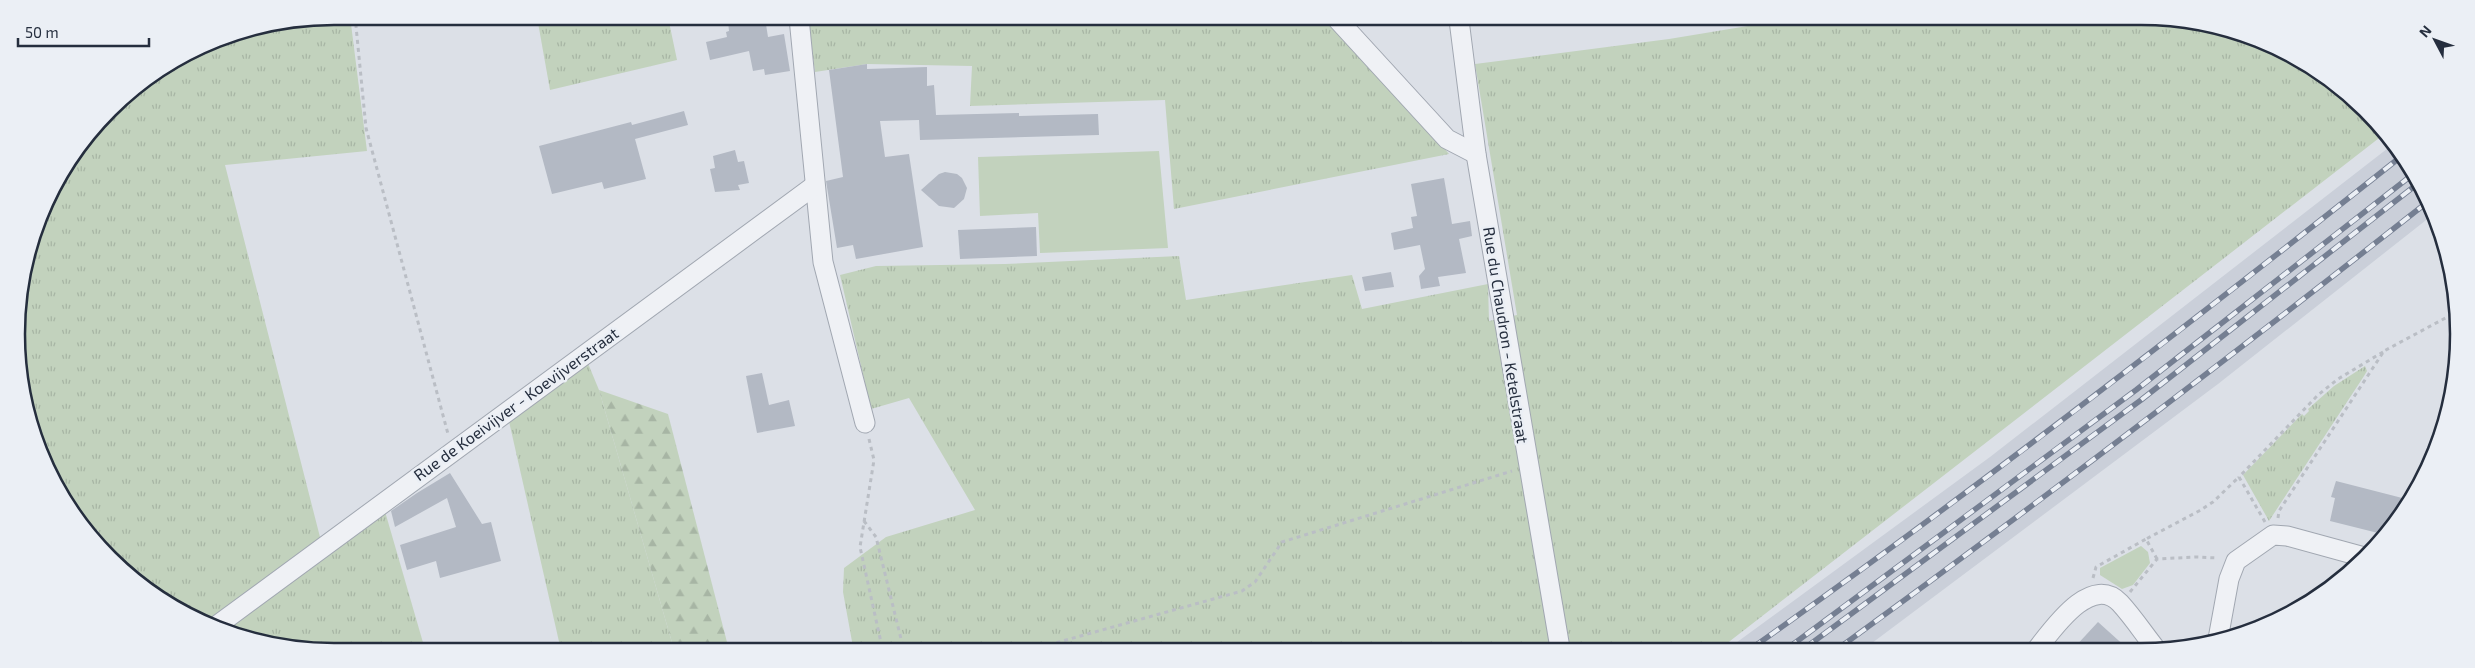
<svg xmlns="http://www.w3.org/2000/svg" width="2475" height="668" font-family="'Exo 2',sans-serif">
  <defs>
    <pattern id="grass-tufts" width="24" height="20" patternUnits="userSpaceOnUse" patternTransform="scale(1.25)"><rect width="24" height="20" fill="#c2d2bd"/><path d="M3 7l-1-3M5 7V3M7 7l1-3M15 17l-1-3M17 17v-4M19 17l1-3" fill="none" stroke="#a7b5a4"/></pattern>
    <pattern id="forest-firs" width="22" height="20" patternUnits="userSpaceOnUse" patternTransform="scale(1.25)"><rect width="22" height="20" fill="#c2d2bd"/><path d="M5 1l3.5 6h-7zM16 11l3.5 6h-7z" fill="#a7b5a4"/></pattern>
  </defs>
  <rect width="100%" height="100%" fill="#dce0e7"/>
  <!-- built -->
  <path fill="#cacfd9" d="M2392,145l13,12 25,60 -212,167 -354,265 -135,-1 261,-191z"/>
  <!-- grass -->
  <g fill="url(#grass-tufts)">
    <path d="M334,16h16l17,135 -142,14 96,376 -109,80 -54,-23 -76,-71 -55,-110 -10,-104 32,-120 75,-98 89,-55z"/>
    <path d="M537,17h131l9,43 -127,30z"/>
    <path d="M808,18l522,1 70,75 49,60 -275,55 -9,-109 -195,6 2,-40 -105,-2 -52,8z"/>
    <path d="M1778,21l425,1 114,48 66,65 -662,513 -868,-1 -10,-55 1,-24 42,-31 89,-27 -66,-112 -38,11 -31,-134 36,-9 129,-2 174,-8 7,44 166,-25 10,34 126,-25 1,37 28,-6 -42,-251 194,-25z"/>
    <path d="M587,361l12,29 74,256h-113l-52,-229z"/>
    <path d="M2365,366l2,5 -3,5 -95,145 -26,-46 59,-61 2,2 5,-5 -1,-2 26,-23z"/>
    <path d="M384,508l40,138h-152l-48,-20z"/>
  </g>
  <!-- forest -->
  <path fill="url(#forest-firs)" d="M599,390l69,24 60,232h-55z"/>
  <!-- green -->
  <g fill="#c2d2bd">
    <path d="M1159,151l9,97 -128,5 -2,-40 -58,3 -2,-59z"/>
    <path d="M2141,546l7,6 2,11 -17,22 -11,4 -22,-14v-7z"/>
  </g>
  <!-- building -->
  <g fill="#b3b9c4">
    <path d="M736,18h29l3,19 16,-3 6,37 -25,4 -1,-6 -11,2 -4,-20 -39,9 -4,-18 21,-5 -1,-5 3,-1 -1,-10 8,-1z"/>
    <path d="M867,64v5l60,-2v19l7,-1 2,30 83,-2v3l79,-2 1,21 -179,5 -1,-20 -39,1 5,36 24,-3 14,93 -67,12 -3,-14 -16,3 -11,-67 17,-4 -14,-107z"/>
    <path d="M684,111l4,14 -53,14 11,40 -42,10 -2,-7 -50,12 -13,-48 92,-24 1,3z"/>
    <path d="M735,150l3,12 6,-1 5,22 -11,2 2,5 -25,2 -5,-23 5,-1 -2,-12z"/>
    <path d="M945,172l12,2 5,4 5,10 -3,11 -10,9 -15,-2 -18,-16 18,-16z"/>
    <path d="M1444,178l8,46 18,-3 2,15 -13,3 7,34 -28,4 2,9 -19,3 -2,-13 6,-7 -5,-24 -26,5 -3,-17 22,-5 -2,-11 6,-1 -6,-32z"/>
    <path d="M1036,227l1,29 -77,3 -2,-29z"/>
    <path d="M1391,272l3,15 -29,4 -3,-14z"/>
    <path d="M762,373l7,32 20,-5 6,26 -38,7 -11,-57z"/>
    <path d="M450,473l32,51 9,-2 10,39 -61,17 -4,-17 -29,9 -7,-25 56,-18 -9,-29 -52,29 -4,-16 26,-18z"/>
    <path d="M2336,481l74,19 -28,34 -52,-13 5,-23 -4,-1z"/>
    <path d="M2098,622l30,27h-55z"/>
  </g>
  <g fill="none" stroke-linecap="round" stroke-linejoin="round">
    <defs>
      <g id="minor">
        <path d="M799,18l24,244 42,161"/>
        <path d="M1337,19l110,120 29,15"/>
        <path d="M1459,20l17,134 84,494"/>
        <path d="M219,624l595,-438"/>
        <path d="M2218,639l11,-60 7,-18 37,-26 14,1 77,21"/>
        <path d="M2037,649c16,-20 54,-76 83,-46 13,14 24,31 36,46"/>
      </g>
    </defs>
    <!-- minor casing -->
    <use href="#minor" stroke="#a1a7b1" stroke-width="21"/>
    <!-- path -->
    <g stroke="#babec5" stroke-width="3" stroke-dasharray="4 4" stroke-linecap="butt">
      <path d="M355,16l11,112 82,306"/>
      <path d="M869,439l5,21 -14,87 22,100"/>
      <path d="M2278,518l1,-7 105,-160 67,-36"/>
      <path d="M864,521l12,16 27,110"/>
      <path d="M2265,522l-26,-45 79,-82 20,-16 45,-27"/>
      <path d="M2157,559l-11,-20 53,-28 14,-9 26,-25"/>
      <path d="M2093,578l3,-11 50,-28"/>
      <path d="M2130,592l27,-33 39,-2 22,1"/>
      <path d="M1041,647l201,-56 13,-9 27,-40 230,-71"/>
    </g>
    <!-- minor -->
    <use href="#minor" stroke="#eff1f5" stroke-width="19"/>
    <defs>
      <g id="rail">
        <path d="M1752,648c222,-157 438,-324 651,-493"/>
        <path d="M1788,648l348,-258 276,-215"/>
        <path d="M1805,648l336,-248 275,-215"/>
        <path d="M1839,648c198,-144 393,-292 586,-444"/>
      </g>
    </defs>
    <!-- rail casing -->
    <use href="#rail" stroke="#757f92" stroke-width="5.5"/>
    <!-- rail -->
    <use href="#rail" stroke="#ebeff5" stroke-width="4" stroke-dasharray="11" stroke-linecap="butt"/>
  </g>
  <g text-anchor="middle" stroke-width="5" stroke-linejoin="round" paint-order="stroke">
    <!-- street labels -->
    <g font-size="16" fill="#252e3e" stroke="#ebeff5">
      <text transform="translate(1506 335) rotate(81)" y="6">Rue du Chaudron - Ketelstraat</text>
      <text transform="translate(516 404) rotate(-36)" y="6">Rue de Koeivijver - Koevijverstraat</text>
    </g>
  </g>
  <!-- crop -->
  <path d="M0 0H2475V668H0ZM334 25H2141A309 309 0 0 1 2450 334V334A309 309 0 0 1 2141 643H334A309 309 0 0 1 25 334V334A309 309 0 0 1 334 25Z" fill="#ebeff5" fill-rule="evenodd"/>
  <path fill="none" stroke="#252e3e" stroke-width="2.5" d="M334 25H2141A309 309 0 0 1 2450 334V334A309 309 0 0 1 2141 643H334A309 309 0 0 1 25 334V334A309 309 0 0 1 334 25Z"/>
  <!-- north arrow -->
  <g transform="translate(2435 40) rotate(311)" stroke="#ebeff5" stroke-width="4" paint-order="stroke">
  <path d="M0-4L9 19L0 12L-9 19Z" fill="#252e3e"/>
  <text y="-8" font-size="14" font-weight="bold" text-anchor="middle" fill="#252e3e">N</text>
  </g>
  <!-- scale -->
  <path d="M18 38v8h131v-8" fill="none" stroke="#252e3e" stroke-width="2.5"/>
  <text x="25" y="38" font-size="15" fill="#252e3e" stroke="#ebeff5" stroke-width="4" paint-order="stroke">50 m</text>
</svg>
